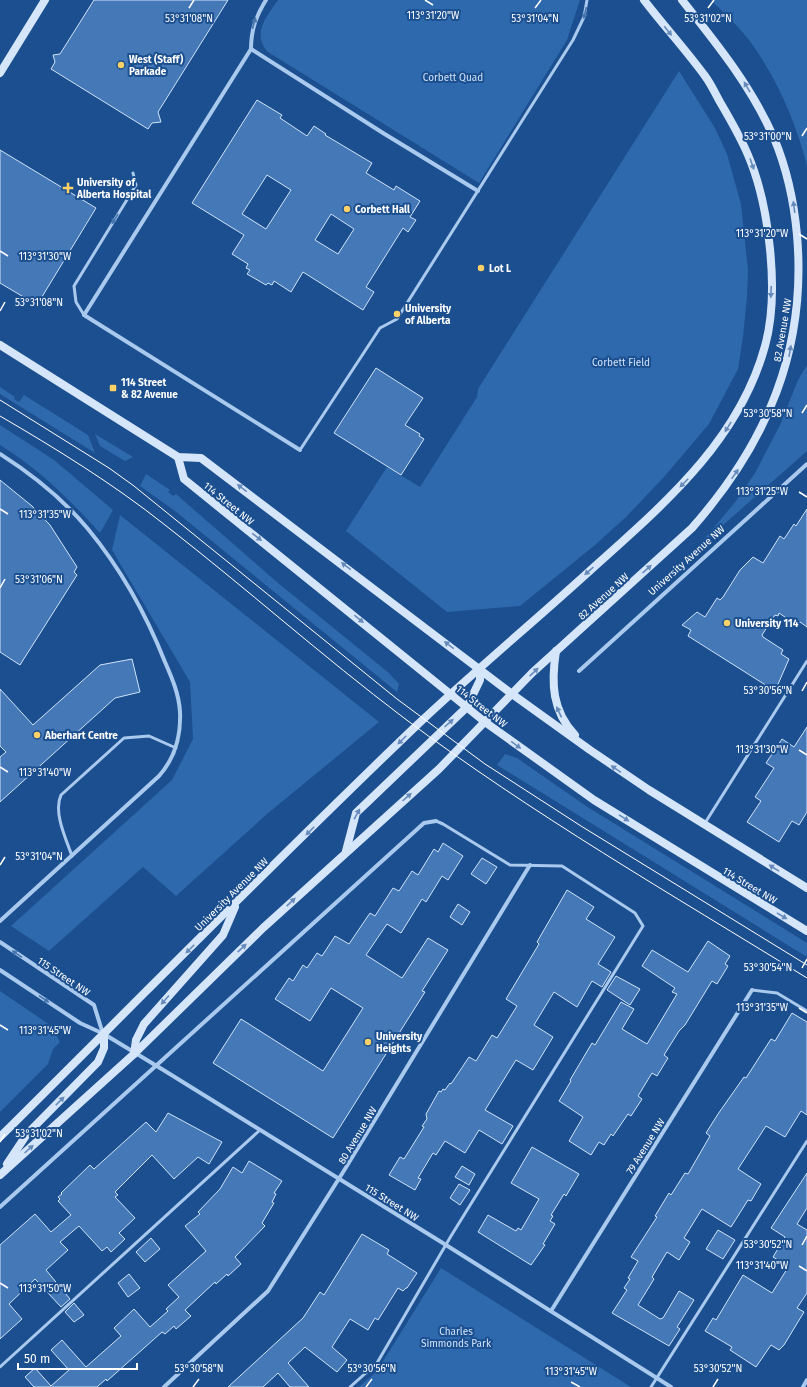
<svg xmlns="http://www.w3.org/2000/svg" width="807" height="1387" font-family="'Fira Sans',sans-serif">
  <rect width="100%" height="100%" fill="#1b4f8f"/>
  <!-- green -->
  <g fill="#2e69ad">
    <path d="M278,0h302l-13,40 -88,143 -211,-131c-17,-18 -1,-36 10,-52z"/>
    <path d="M711,0h96v166c-11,-44 -31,-90 -58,-126 -11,-14 -25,-27 -38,-40z"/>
    <path d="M679,71l36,57 12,26 14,50 7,66 -1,26 -4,41 -5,32 -29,55 -45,53 -38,40 -31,28 -75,61 -73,6 -101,-81 41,-64 33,20 57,-90 1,-8z"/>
    <path d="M807,365v86l-111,98 40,-48 19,-28 25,-48 18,-45z"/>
    <path d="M0,387l15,10 -1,2 5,3 5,-7 64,40 7,18 -95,-59z"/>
    <path d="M0,425l54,35 59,50 -13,23c-30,-33 -61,-64 -100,-88z"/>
    <path d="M95,434l38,23 -8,4 -25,-15z"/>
    <path d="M146,474l24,16 -2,2 5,4 3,-2 102,89 111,90 10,11 -2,8 -222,-181 -35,-25z"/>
    <path d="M120,515l259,207 -112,92 -91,82 -33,-29 -94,84 -38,-25 161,-146 21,-41 -3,-57 -78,-132z"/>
    <path d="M505,754l12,4 69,48 221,137v14l-310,-192z"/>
    <path d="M0,991l50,34 10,17 -7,7 -5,15 -48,48z"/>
    <path d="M441,1268l190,119h-272l18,-16z"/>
  </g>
  <!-- building -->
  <g fill="#4478b7" stroke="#cfe3fa" fill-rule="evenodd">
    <path d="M94,0h134l-70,112 3,10 -9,1 -4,6 -97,-60 4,-7 -2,-7 7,-1z"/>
    <path d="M257,100l25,15 -2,3 27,18 7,-10 12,8 -1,1 47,28 -6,10 28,17 2,-4 24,15 -10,16 6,3 -8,12 -5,-4 -37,59 8,5 -11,18 -60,-38 -12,20 -17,-11 -2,4 -4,-2 -2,2 -19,-11 3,-4 -4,-2 2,-4 -16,-10 12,-19 -52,-32zM267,175l24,15 -25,39 -24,-15zM331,214l23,15 -16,25 -23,-14z"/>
    <path d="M0,150l96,58 -59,97 -37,-22z"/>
    <path d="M376,368l47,30 -18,27 15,9 -1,2 5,3 -23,36 -67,-42z"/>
    <path d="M0,480l32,26 18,19 27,42 -3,5 3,3 -57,90 -20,-13z"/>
    <path d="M807,509v118l-7,-5 -2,4 -19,-13 -1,3 -3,-1 -13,20 1,2 20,13 -2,4 8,5 -14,32 -87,-55 3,-6 -9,-5 15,-13 8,5 12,-19 3,2 3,-3 17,-27 13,-13 10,6 17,-27 4,3 10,-15 2,2z"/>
    <path d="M132,659l8,33 -25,6 -115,104v-45l6,-5 -6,-6v-57l33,36 67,-60z"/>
    <path d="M807,727v85l-8,13 -7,-4 -13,21 -32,-20 14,-21 -6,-4 19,-29 -8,-5 16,-24 12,8z"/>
    <path d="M443,843l20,13 -15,24 -6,-4 -16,26 -4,-3 -21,34 -14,-9 -21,31 36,23 26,-40 20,12 -26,41 3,1 -92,146 -120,-75 28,-44 82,52 40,-63 -32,-20 -21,33 -35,-22 14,-21 4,3 10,-16 4,3 10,-15 5,3 13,-20 14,8 21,-31 5,3 18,-28 6,3 13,-20 6,4 16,-26 4,3z"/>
    <path d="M482,858l15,9 -11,17 -15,-10z"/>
    <path d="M567,890l27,17 -8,12 29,18 -17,27 13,8 -9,15 -10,-6 -15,26 -23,-15 -20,33 19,12 -20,33 -17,-10 -31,50 28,16 -11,18 -23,-14 -14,23 -20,-12 -9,14 -3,-2 -15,25 3,1 -6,11 -26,-15 11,-18 4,2 20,-32 -2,-1 5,-7 -1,-5 13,-23 2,1 2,-3 2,1 5,-7 1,1 18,-27 7,4 16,-26 5,3 20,-32 -11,-7 33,-55 -2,-2z"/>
    <path d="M458,904l12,8 -8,13 -12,-8z"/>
    <path d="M708,941l22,15 -5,8 3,2 -11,18 -5,-3 -27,44 -6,6 -15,24 4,3 -11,18 -5,-3 -14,23 4,3 -11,17 -3,-2 -15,22 -2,-2 -7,11 -5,-3 -8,13 -22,-14 14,-24 -24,-16 12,-20 -1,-1 22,-37 3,2 26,-43 13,7 -12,20 25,15 30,-50 -5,-2 3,-4 -33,-22 10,-16 36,22z"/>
    <path d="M616,976l24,13 -10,16 -23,-15z"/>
    <path d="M792,1013l15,9v93l-6,-4 -16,26 -19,-11 -28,43 23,15 -10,17 -3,-1 -17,27 -29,-18 -18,29 6,4 -11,18 -12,-8 -15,25 2,2 -16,26 22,14 3,-1 16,-27 15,9 -17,27 3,2 -11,17 -57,-33 15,-23 -3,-2 6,-9 -2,-1 10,-17 -7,-4 26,-40 -2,-1 14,-23 2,2 14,-22 3,1 22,-38 -4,-3 12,-19 26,-37 2,1 25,-39 4,2z"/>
    <path d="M168,1113l54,29 -13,22 -11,-7 -24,22 -22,-24 -37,37 3,3 -3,2 20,21 -16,15 6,6 -14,13 -4,-5 -5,4 -23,-25 -19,16 8,8 -22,20 24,29 -9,8 -26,-28 -26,25 13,15 -22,20v-94l35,-31 16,18 20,-17 -13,-14 2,-2 -2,-2 4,-3 -1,-1 29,-28 4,4 52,-47 10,10z"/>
    <path d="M532,1147l47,27 -13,22 -2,-2 -13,21 2,1 -3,5 5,3 -12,20 2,1 -14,20 -53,-33 10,-17 28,16 2,-3 3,2 18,-31 -28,-16z"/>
    <path d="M249,1161l33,20 -8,12 2,1 -4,8 2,1 -12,20 3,3 -30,31 6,7 -13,12 -1,-2 -11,10 -1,-2 -30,28 6,6 -15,13 -2,-3 -9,8 -3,-2 -55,49 -1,-2 -9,8h-63l-9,-10 10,-9 16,18 18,-16 -18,-20 11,-10 24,27 35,-31 -7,-8 20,-19 16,18 18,-16 -2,-2 13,-12 -11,-12 38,-34 -21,-25 15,-12 -2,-2 22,-23 13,-22 9,6z"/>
    <path d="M462,1166l13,8 -6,11 -14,-8z"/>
    <path d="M807,1173v35l-10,16 10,6v63l-10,15 7,4 -20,33 -5,5 -8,-5 -15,22 -26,-17 2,-3 -27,-16 8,-13 3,2 27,-45 29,18 15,-24 -3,-1 2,-3 -13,-8 12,-20 -14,-9z"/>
    <path d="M459,1184l11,6 -10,15 -10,-7z"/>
    <path d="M718,1230l17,10 -12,19 -17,-10z"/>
    <path d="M362,1234l27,16 -2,4 30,19 -10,15h-1l-3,3 -5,-3 -20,32 -3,-2 -7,12 -18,-11 -18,28 15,13 -10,12 -32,-25 -17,16 21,24h-19l-12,-14 -15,14h-35l75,-69 17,-26 4,3z"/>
    <path d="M151,1238l9,11 -15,13 -9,-10z"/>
    <path d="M129,1274l11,14 -12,9 -10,-14z"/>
    <path d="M74,1303l10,12 -10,7 -9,-10z"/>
  </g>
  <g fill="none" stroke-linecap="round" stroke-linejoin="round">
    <!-- lane -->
    <g stroke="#a9c9ee" stroke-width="3">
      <path d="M84,315l-8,-13 -2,-16 62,-101 -3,-12"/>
      <path d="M300,450l80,-122 17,-9 176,-279 11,-23 3,-17"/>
      <path d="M705,823l102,-162"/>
      <path d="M72,856c-6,-17 -19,-44 -11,-61l63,-57 25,-2 27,12"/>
      <path d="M752,990l25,3 30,18"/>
      <path d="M0,1367l260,-237"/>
      <path d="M350,1387l27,-24 74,-127 192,-310 -8,-13 -73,-47 -52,-1 -67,-41 -7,-3"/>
      <path d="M651,1387l156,-246"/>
    </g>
    <!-- street -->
    <g stroke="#a9c9ee" stroke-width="4">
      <path d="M266,0c-10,16 -15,30 -15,49l-167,266 216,135"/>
      <path d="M251,49l132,84 95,58"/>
      <path d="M0,454c33,21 63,45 88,75 33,40 58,85 77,133 7,16 14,32 15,50 1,23 -5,46 -21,64l-159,145"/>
      <path d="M579,671l228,-207"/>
      <path d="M0,942l94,63 9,29"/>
      <path d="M0,970l80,53 24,11 61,37 281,174 225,142"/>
      <path d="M0,1207l424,-384 12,-2"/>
      <path d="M551,1311l201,-321"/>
      <path d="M164,1387l104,-96 77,-122 185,-304"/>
      <path d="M803,1387l4,-7"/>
    </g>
    <!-- secondary -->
    <g stroke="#d6e6fa" stroke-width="8">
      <path d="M0,73l45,-73"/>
      <path d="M0,345l178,112 23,1 311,236 78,56 59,40 158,98"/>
      <path d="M178,457l6,22 301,243 109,78 213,131"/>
      <path d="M556,651c-5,32 -4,60 19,84"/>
      <path d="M346,851l10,-38 111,-106 13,-27v-11"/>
      <path d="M134,1054l2,-14 8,-16 79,-89 12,-28"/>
      <path d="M0,1137c138,-137 275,-276 415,-410 58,-55 120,-106 179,-160 70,-63 145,-126 171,-221 15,-53 4,-142 -17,-191 -8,-19 -18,-36 -28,-53 -5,-9 -9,-18 -15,-26 -19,-26 -41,-50 -61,-76"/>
      <path d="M7,1164l20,-30 71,-72 6,-14v-14"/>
      <path d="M0,1175l134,-121 129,-126 176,-159 93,-96 160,-145c75,-85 115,-179 105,-293 -3,-33 -10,-66 -23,-97 -23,-52 -57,-94 -92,-138"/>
    </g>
    <!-- tram -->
    <g stroke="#fff" stroke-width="1">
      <path d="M0,400l109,68 25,18 263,213 88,65 96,62 226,139"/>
      <path d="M0,416c55,32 115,69 165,109 81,63 157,131 239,193 128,96 267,176 403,260"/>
    </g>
  </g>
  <!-- one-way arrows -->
  <defs><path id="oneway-solid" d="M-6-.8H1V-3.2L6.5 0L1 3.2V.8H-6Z"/></defs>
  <g fill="#4674ac">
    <use href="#oneway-solid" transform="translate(585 13) rotate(103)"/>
    <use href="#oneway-solid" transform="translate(254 23) rotate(-75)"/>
    <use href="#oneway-solid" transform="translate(115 219) rotate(122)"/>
    <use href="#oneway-solid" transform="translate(17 954) rotate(-146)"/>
    <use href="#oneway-solid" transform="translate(44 999) rotate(34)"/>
  </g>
  <g fill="#668bba">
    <use href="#oneway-solid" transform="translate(668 31) rotate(52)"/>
    <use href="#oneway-solid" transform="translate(747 87) rotate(-120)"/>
    <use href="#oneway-solid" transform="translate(752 164) rotate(71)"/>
    <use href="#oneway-solid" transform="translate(794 207) rotate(-98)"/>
    <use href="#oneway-solid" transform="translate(771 292) rotate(92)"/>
    <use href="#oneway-solid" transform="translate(790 351) rotate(-80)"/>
    <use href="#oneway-solid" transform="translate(728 427) rotate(122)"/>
    <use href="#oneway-solid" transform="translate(735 474) rotate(-55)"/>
    <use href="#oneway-solid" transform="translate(684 483) rotate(135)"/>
    <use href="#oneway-solid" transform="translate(242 488) rotate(-143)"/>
    <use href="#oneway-solid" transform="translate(257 537) rotate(38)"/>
    <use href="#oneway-solid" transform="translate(346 566) rotate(-143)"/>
    <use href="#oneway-solid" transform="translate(647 569) rotate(-42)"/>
    <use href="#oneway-solid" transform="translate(589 571) rotate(138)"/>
    <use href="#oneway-solid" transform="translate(359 619) rotate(39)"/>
    <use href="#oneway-solid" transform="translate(449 645) rotate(-142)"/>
    <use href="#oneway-solid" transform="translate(534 672) rotate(-43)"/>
    <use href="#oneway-solid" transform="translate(559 712) rotate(-115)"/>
    <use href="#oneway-solid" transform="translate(449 723) rotate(-42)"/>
    <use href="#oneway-solid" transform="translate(402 740) rotate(135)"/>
    <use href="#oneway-solid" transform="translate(516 745) rotate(36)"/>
    <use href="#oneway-solid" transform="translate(616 769) rotate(-146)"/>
    <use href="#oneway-solid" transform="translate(407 797) rotate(-42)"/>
    <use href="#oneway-solid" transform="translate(357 814) rotate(-61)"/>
    <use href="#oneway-solid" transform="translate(624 818) rotate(32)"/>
    <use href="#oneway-solid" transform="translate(310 831) rotate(135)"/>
    <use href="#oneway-solid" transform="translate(774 868) rotate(-148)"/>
    <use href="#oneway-solid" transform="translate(291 902) rotate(-43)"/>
    <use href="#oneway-solid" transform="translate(782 916) rotate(31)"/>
    <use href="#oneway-solid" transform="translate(242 948) rotate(-43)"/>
    <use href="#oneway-solid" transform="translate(190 949) rotate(135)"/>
    <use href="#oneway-solid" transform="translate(165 1000) rotate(132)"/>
    <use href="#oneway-solid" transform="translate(60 1101) rotate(-45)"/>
    <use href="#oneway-solid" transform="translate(29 1149) rotate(-42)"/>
  </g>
  <!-- ticks -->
  <path fill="none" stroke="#fff" stroke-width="1.5" d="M425,0l8,5M189,8l5,-8M535,8l6,-8M708,8l6,-8M802,136l5,-8M799,234l8,5M0,251l8,5M0,311l5,-9M802,413l5,-8M799,492l8,5M0,509l8,5M0,588l5,-9M802,691l5,-9M799,750l8,5M0,767l8,5M0,865l5,-8M802,968l5,-9M799,1008l8,5M0,1025l8,5M0,1142l5,-8M802,1245l5,-9M799,1266l8,5M0,1283l8,5M571,1382l9,5M193,1387l6,-8M366,1387l6,-8M713,1387l5,-8"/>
  <!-- markers -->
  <g fill="#ffd166" stroke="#1b4f8f" stroke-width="1.5">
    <circle cx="121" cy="65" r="4"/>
    <path d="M66 182h4v4h4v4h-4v4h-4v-4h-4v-4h4z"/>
    <circle cx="347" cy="209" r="4"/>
    <circle cx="481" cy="268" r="4"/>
    <circle cx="397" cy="314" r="4"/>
    <rect x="109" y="384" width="8" height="8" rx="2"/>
    <circle cx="727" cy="623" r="4"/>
    <circle cx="37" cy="735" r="4"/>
    <circle cx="368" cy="1042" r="4"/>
  </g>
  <g text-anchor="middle" stroke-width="4" stroke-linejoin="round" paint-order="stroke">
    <!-- poi labels -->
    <g font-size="10" font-weight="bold" fill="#fff" stroke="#1b4f8f" text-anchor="start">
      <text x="129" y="63">West (Staff)<tspan x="129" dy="12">Parkade</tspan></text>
      <text x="77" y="186">University of<tspan x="77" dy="12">Alberta Hospital</tspan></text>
      <text x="355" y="213">Corbett Hall</text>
      <text x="489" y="272">Lot L</text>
      <text x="405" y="312">University<tspan x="405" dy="12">of Alberta</tspan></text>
      <text x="121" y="386">114 Street<tspan x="121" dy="12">&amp; 82 Avenue</tspan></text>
      <text x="735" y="627">University 114</text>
      <text x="45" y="739">Aberhart Centre</text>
      <text x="376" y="1040">University<tspan x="376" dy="12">Heights</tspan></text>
    </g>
    <!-- park labels -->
    <g font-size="10" fill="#cfe3fa" stroke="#1b4f8f">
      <text x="453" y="81">Corbett Quad</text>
      <text x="621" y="366">Corbett Field</text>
      <text x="456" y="1335">Charles<tspan x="456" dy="12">Simmonds Park</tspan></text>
    </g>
    <!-- street labels -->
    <g font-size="10" fill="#fff" stroke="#1b4f8f">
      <text transform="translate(782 330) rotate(-80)" y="4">82 Avenue NW</text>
      <text transform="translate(229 503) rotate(39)" y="4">114 Street NW</text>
      <text transform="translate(686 560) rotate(-42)" y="4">University Avenue NW</text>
      <text transform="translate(603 596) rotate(-42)" y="4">82 Avenue NW</text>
      <text transform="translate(482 706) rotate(38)" y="4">114 Street NW</text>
      <text transform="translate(750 885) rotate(31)" y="4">114 Street NW</text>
      <text transform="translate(231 894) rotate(-45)" y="4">University Avenue NW</text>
      <text transform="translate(64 976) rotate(34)" y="4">115 Street NW</text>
      <text transform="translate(357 1135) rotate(-59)" y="4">80 Avenue NW</text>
      <text transform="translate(645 1146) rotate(-58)" y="4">79 Avenue NW</text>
      <text transform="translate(392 1202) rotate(32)" y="4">115 Street NW</text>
    </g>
  </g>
  <g font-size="10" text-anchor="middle" fill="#fff" stroke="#1b4f8f" stroke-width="4" stroke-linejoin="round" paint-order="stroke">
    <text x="433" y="19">113°31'20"W</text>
    <text x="189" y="22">53°31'08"N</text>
    <text x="535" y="22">53°31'04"N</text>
    <text x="708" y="22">53°31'02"N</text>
    <text x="768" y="140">53°31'00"N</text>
    <text x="762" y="237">113°31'20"W</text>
    <text x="45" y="260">113°31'30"W</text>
    <text x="39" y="306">53°31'08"N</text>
    <text x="768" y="417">53°30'58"N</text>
    <text x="762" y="495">113°31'25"W</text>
    <text x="45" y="518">113°31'35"W</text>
    <text x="39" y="583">53°31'06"N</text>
    <text x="768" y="694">53°30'56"N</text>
    <text x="762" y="753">113°31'30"W</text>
    <text x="45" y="776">113°31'40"W</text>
    <text x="39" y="860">53°31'04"N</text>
    <text x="768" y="971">53°30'54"N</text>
    <text x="762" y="1011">113°31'35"W</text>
    <text x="45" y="1034">113°31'45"W</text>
    <text x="39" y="1137">53°31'02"N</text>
    <text x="768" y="1248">53°30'52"N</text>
    <text x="762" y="1269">113°31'40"W</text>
    <text x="45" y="1292">113°31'50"W</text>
    <text x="199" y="1372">53°30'58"N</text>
    <text x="372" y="1372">53°30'56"N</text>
    <text x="718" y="1372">53°30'52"N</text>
    <text x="571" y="1375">113°31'45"W</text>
  </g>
  <!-- scale -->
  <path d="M18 1363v6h119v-6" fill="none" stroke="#ffffff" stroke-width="2"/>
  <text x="24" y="1363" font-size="12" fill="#ffffff" stroke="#1b4f8f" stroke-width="3" paint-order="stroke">50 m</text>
</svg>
